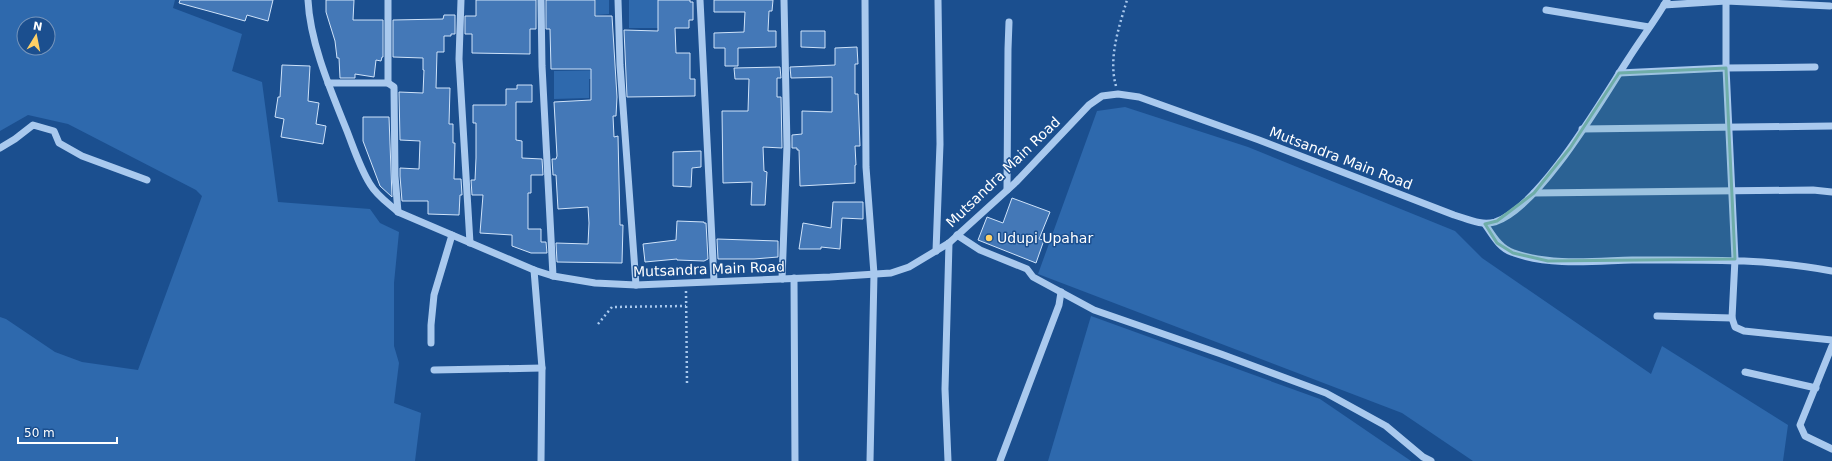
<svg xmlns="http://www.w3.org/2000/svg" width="1832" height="461" font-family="'DejaVu Sans',sans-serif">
  <rect width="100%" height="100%" fill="#1b4f8f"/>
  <!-- green -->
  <g fill="#2e69ad" fill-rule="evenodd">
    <path d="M0,0h175l-2,8 69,26 -10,37 30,11 16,120 92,7 10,14 19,9 -5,51v63l5,17 -5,40 27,10 -6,48h-415v-144l6,2 49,33 27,10 56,8 64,-174 -6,-6 -128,-66 -40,-9 -28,16zM24,24h24v24h-24z"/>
    <path d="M596,0h13v14l-13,1z"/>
    <rect x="629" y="0" width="29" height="28"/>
    <path d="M613,70l2,10 -26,-1v19l-35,1v-28z"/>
    <path d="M1125,107l123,40 207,84 27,27 169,116 11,-28 126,79 -5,36h-310l-71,-48 -364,-139 59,-163z"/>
    <path d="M1091,316l229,83 91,62h-363z"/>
  </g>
  <!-- building -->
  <g fill="#4478b7" stroke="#cfe3fa">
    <path d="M180,0h93l-5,21 -21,-6 -2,6 -66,-18z"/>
    <path d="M326,0h28l-1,20h30v37h-1l-1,4 -5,-1 -2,17 -19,-3v4h-15l-1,-20h-2l-2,-17 -9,-29z"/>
    <path d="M476,0h60v29h-6v25l-58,-1v-19h-7v-18h11z"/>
    <path d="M546,0h49v16h17l5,81 -1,19h-3l1,21 4,-1 2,89h3l-1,38 -65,-1 -1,-19 32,1 1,-21 -1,-16 -30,2 -2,-34h-3l-1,-16h4l1,-3 -3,-54 37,-2v-31h-40l-1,-40h-4z"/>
    <path d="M658,0h32v2h3v18h-4v8h-14l1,25h14v26h5v17l-68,1 -3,-67 34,1z"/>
    <path d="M714,0h59l-1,11h-3l-1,20h8v16l-38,1v18h-13v-18h-11v-15l30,-1 1,-20h-31z"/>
    <path d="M444,15h11v19h-4v2h-7v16h-7l-1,36h14l-1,36h4v19h2l-1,36h7l1,16h-2l-1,20 -31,-1v-13h-26l-2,-25v-8l19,1 1,-28 -20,-1 -1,-48 24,1 1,-23h-1v-12l-30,-1v-37l50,-1z"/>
    <path d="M801,31h24v17l-24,-1z"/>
    <path d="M857,47l1,17h-3v30h3l2,52h-5l1,19h-1v18l-55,3 -1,-36h-2v-2h-5v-13l10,-1v-23l30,1v-35l-41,1 -1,-11 45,-2v-17z"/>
    <path d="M282,65l28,1 -2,35 11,2 -3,21 10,2 -3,18 -42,-7 3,-18 -9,-2 3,-20h2z"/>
    <path d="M780,67l1,11h-4v19h4l1,51 -19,-1 1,24 3,1 -2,33h-14l1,-23 -29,1 -1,-72h26l1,-32h-14l-1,-11z"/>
    <path d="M517,85h15v17h-16v38l6,1v17l20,1 1,16h-12v18h-3v36h13v13h5l1,11h-16l-19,-7v-11l-32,-2 3,-38h-11l-1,-15h4l1,-22v-35h-3v-18h33v-16h11z"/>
    <path d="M363,117h26l3,80 -12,-11 -17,-45z"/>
    <path d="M701,151v16l-9,1 -1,19 -18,-1v-34z"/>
    <path d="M1012,198l38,14 -11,27 5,1 -8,23 -58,-23 9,-23 16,6z"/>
    <path d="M833,202h30v17l-21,-1 -2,31 -19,-2v2h-22l4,-26 28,5z"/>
    <path d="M677,221l27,1v1h2l2,36 -4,2 -27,-1v-1l-32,3 -2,-18 33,-4z"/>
    <path d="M717,239l61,2v16l-24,2h-36z"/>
  </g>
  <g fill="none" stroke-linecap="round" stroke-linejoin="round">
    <!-- path -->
    <g stroke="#a9c9ee" stroke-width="2.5" stroke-dasharray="2 3" stroke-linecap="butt">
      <path d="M1116,86c-8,-28 3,-59 11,-86"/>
      <path d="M686,291l1,92"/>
      <path d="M598,324l14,-17 74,-1"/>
    </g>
    <!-- minor -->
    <g stroke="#a9c9ee" stroke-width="7">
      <path d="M308,0c2,43 23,91 39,131 7,18 13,37 23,53 7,12 18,19 28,28l136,58 19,6 42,7 41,2 194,-8 61,-4 18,-6 40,-24 67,-61 73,-77 13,-9 16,-2 21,3 120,43 195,75c14,4 27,11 41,7 45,-15 106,-121 132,-161 13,-21 28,-40 40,-61"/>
      <path d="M388,0v83"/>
      <path d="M461,0l-2,59 11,184"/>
      <path d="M541,0l1,66 11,210"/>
      <path d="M618,0l2,65 16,220"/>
      <path d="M700,0l14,281"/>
      <path d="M865,0l1,167 8,107 -4,187"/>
      <path d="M1726,0v68l9,191 -3,59 3,9 9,4 88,9"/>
      <path d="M1664,5l62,-4 104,5"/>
      <path d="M1546,10l103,17"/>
      <path d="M1619,73l107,-5 89,-1"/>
      <path d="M328,83h60l6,4 1,89 3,36"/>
      <path d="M1582,129l250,-3"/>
      <path d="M0,148l15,-9 18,-14 21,6 5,12 23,13 65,24"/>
      <path d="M1007,190l1,-141 1,-27"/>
      <path d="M1534,193l279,-3 19,2"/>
      <path d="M1485,224c8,12 15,25 29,29 37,13 80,8 118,7 68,0 133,-2 200,11"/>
      <path d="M957,235l23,15 47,19 6,8 61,33 127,44 105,39 60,33 37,31 8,4"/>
      <path d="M936,251l4,-107 -2,-144"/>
      <path d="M534,270l8,98 -1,93"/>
      <path d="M794,278l1,183"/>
      <path d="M782,279l5,-133 -3,-146"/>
      <path d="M1657,316l75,2"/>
      <path d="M431,343v-18l3,-30 18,-60"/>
      <path d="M1832,346l-32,79 5,11 27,13"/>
      <path d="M434,370l108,-2"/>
      <path d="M1745,372l71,16"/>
      <path d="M948,461l-3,-72 4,-146"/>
      <path d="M1000,461l59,-156 2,-13"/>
    </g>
  </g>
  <!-- marked area -->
  <path fill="#6fada8" fill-opacity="0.2" stroke="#6fada8" stroke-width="3" stroke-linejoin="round" d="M1726,68l9,191 -187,2 -35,-8 -16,-10 -12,-19 12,-3 37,-28 36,-45 49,-75z"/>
  <!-- markers -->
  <circle fill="#ffd166" stroke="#1b4f8f" stroke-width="1.5" cx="989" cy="238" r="4"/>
  <g text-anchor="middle" stroke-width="3" stroke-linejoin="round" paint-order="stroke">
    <!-- street labels -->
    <g font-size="14" fill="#fff" stroke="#1b4f8f">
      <text transform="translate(1341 158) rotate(21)" y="5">Mutsandra Main Road</text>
      <text transform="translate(1003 172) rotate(-44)" y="5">Mutsandra Main Road</text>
      <text transform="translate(709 269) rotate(-2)" y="5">Mutsandra Main Road</text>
    </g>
    <!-- poi labels -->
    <g font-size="14" fill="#fff" stroke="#1b4f8f" text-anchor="start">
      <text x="997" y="243">Udupi Upahar</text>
    </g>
  </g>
  <!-- north arrow -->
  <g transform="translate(36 36) rotate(10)"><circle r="19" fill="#1b4f8f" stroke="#7695bc"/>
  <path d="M0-3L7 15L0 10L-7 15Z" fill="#ffd166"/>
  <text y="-6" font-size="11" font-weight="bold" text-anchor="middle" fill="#ffffff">N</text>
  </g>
  <!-- scale -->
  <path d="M18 437v6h99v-6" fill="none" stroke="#ffffff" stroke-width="2"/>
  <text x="24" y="437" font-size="12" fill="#ffffff" stroke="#1b4f8f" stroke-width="3" paint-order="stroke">50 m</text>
</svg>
